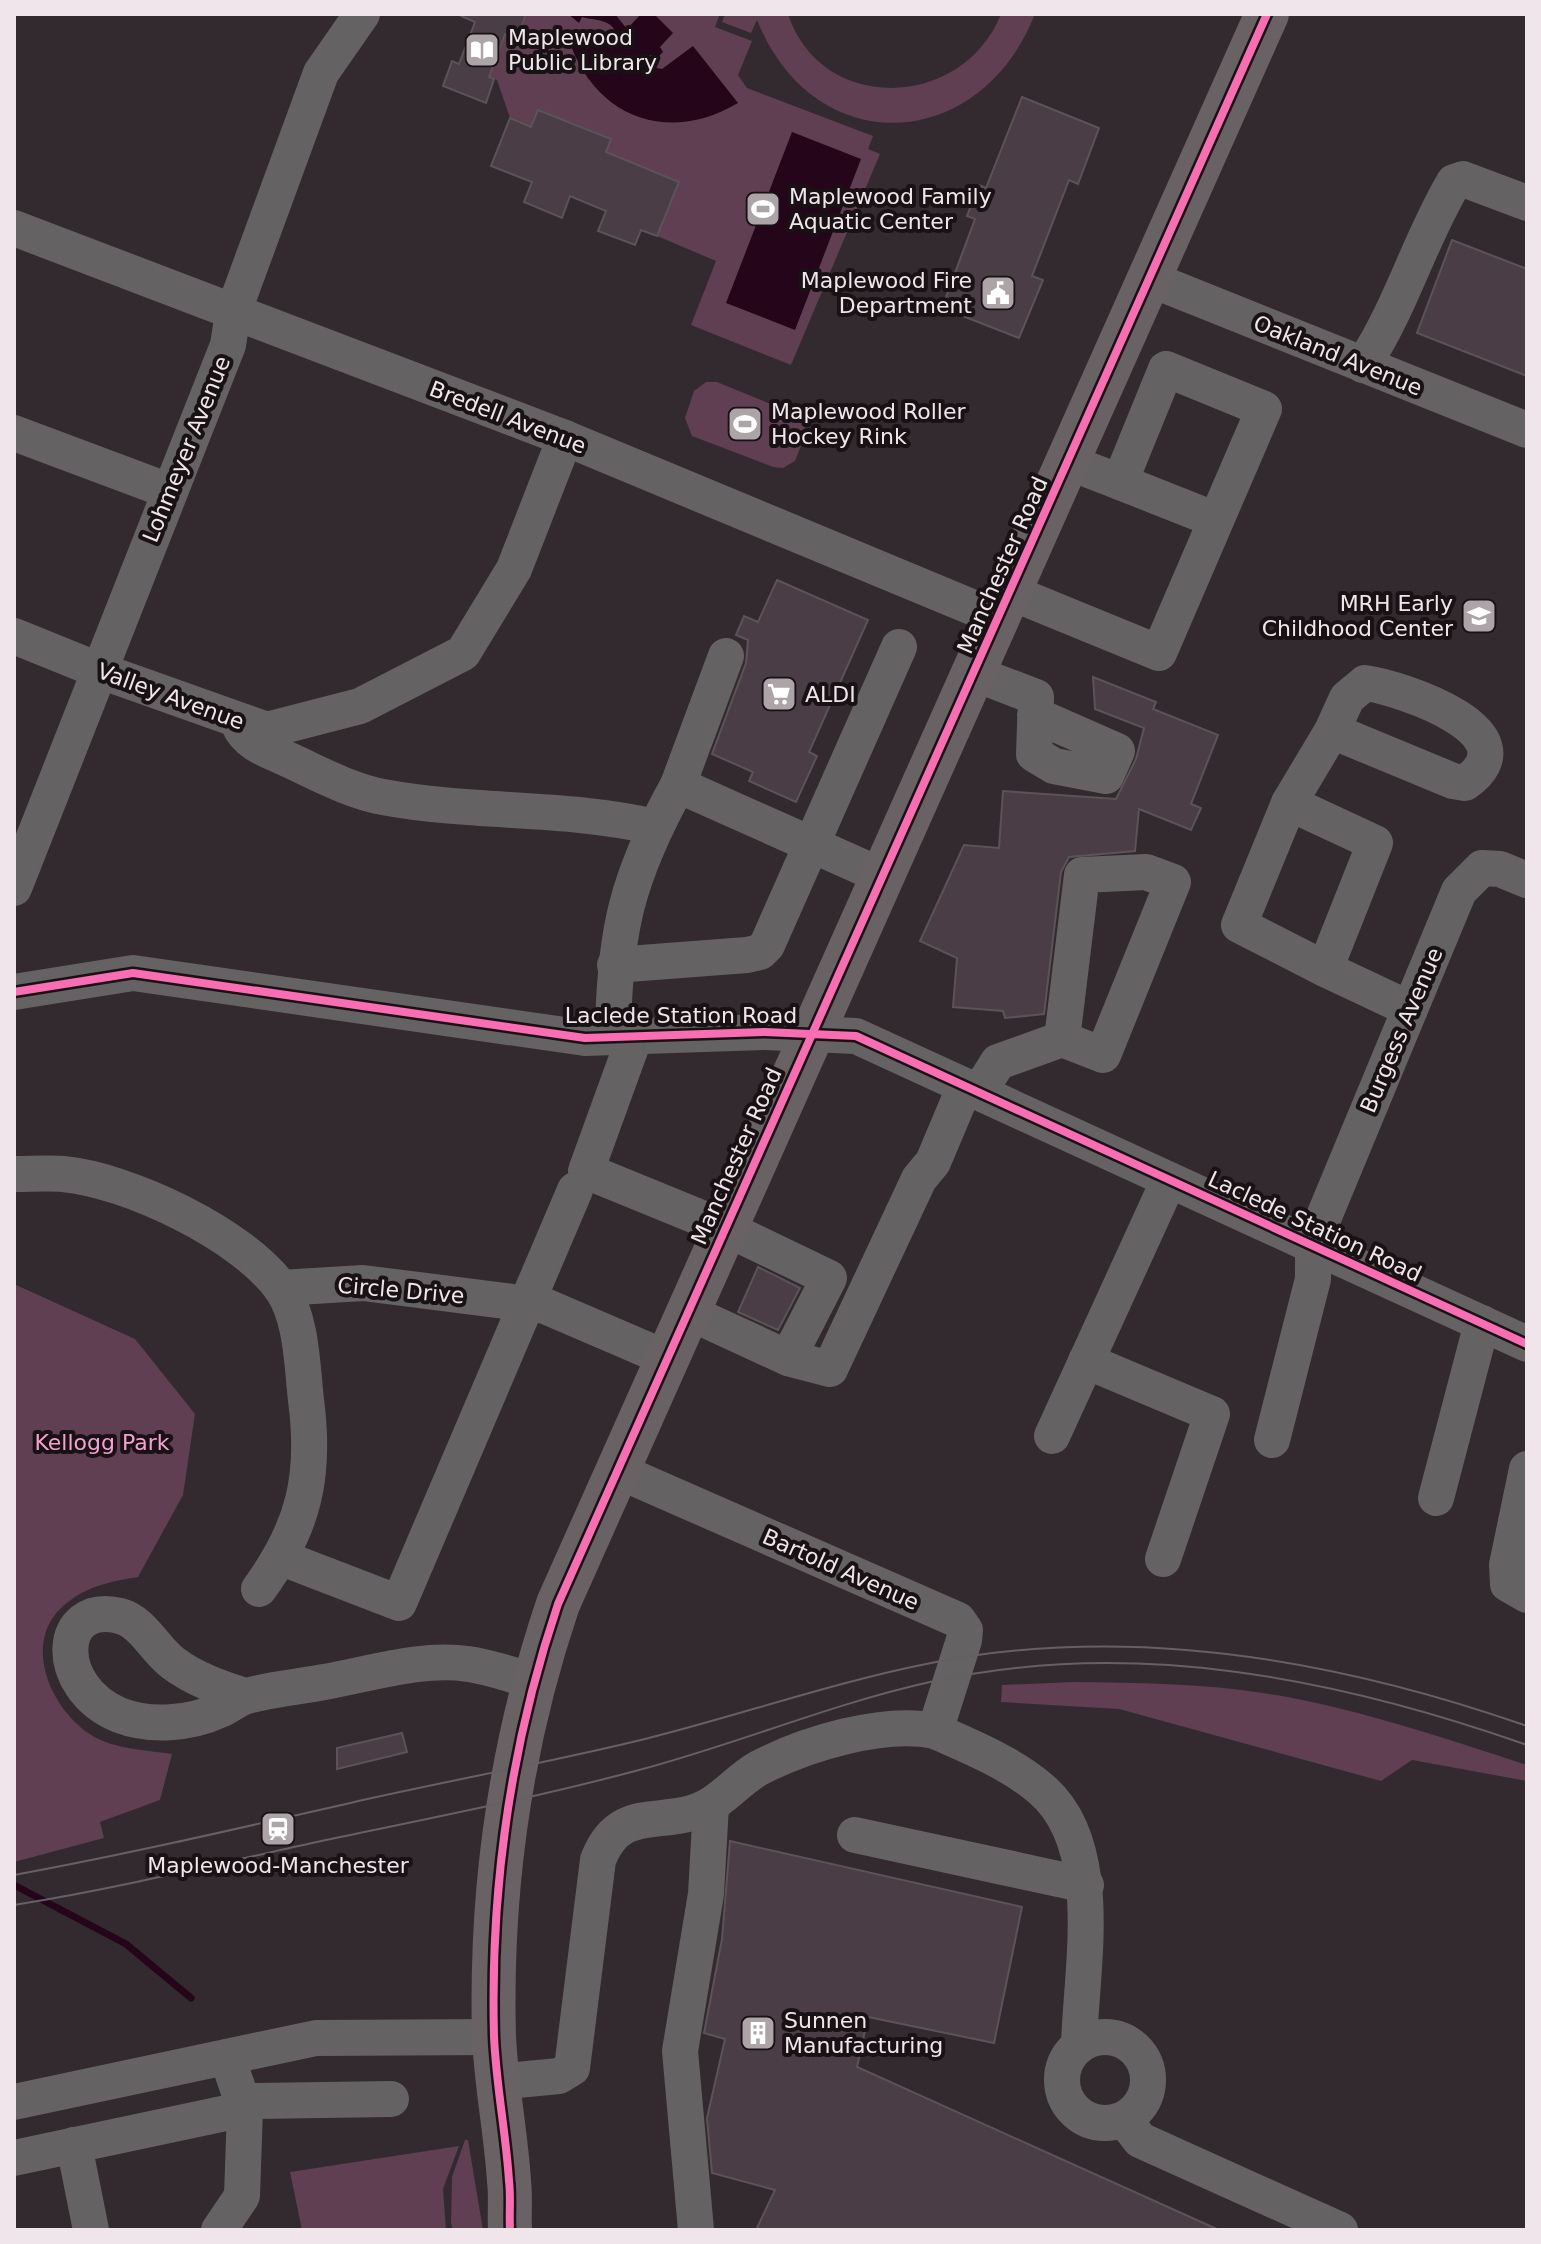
<svg xmlns="http://www.w3.org/2000/svg" width="1541" height="2244" font-family="'DejaVu Sans',sans-serif">
  <rect width="100%" height="100%" fill="#322a2e"/>
  <!-- green -->
  <g fill="#5f3f51">
    <path d="M527,14h193l-5,13 37,14 -14,34 9,13 126,48 -5,13 12,5 -89,211 -100,-40 25,-64 -59,-25 22,-54 -73,-30 5,-13 -73,-29 -7,17 -21,-9 -13,-38 -8,-3 16,-43 12,5z"/>
    <path d="M725,14h63c33,101 175,96 213,0h34c-55,140 -221,148 -278,6l-6,13 -29,-11z"/>
    <path d="M706,382h11l85,35 4,16 -11,28 -12,7 -10,-1 -81,-31 -7,-18 9,-27z"/>
    <path d="M14,1284l121,55 60,75 -12,81 -45,82c-25,4 -50,9 -70,25 -47,35 -21,102 20,131 23,16 57,17 84,21l-12,46 -60,22 4,16 -90,24z"/>
    <path d="M1074,1682c63,1 127,1 189,11 90,14 177,44 264,72v16l-115,-21 -31,21 -262,-72 -118,-7 1,-17z"/>
    <path d="M465,2140h3l15,90h-30l-2,-7 1,-46z"/>
    <path d="M459,2146l-16,43 3,41h-144l-12,-58z"/>
  </g>
  <!-- water -->
  <g fill="#250519">
    <path d="M568,14h47l12,15 14,-15h13l19,19 -13,14 3,5 -6,6 -7,-3 1,12 11,2 31,-23 45,57c-67,40 -139,17 -167,-57l46,-11c-6,-17 -21,-14 -35,-18l-3,6z"/>
    <path d="M792,132l69,27 -66,171 -69,-27z"/>
  </g>
  <g fill="none" stroke-linecap="round" stroke-linejoin="round">
    <!-- stream -->
    <path stroke="#250519" stroke-width="7" d="M14,1885l112,59 65,54"/>
  </g>
  <!-- building -->
  <g fill="#4a3d45" stroke="#5a5457" stroke-width="2">
    <path d="M457,14h69l-9,25 -12,-5 -16,43 5,2 -8,24 -43,-17 9,-25 7,3 16,-42z"/>
    <path d="M1022,97l77,31 -21,56 -9,-4 -37,96 11,4 -24,58 -77,-30 33,-89 -8,-3 12,-31 7,3z"/>
    <path d="M538,110l73,29 -5,13 73,30 -22,54 -16,-6 -6,15 -37,-14 8,-20 -36,-15 -8,22 -38,-16 8,-20 -41,-16 19,-48 21,9z"/>
    <path d="M1452,240l75,29v107l-110,-43z"/>
    <path d="M777,580l91,40 -59,132 8,4 -21,46 -47,-21 4,-9 -41,-18 34,-91 2,-23 -12,-5 8,-19 14,6z"/>
    <path d="M1093,677l63,25 -3,7 65,26 -27,69 10,4 -10,22 -52,-21 -4,42 -66,6 -8,15 -17,142 -39,4 -2,-7 -50,-4 4,-49 -37,-17 44,-96 35,3 4,-57 113,8 20,-40 8,-31 -49,-19z"/>
    <path d="M758,1267l42,21 -22,42 -40,-18z"/>
    <path d="M402,1733l5,19 -70,17v-21z"/>
    <path d="M730,1841l292,66 -28,136 -126,-26 -11,50 362,163h-463l19,-40 -63,-17 -5,-55 18,-79 -21,-6 18,-94z"/>
  </g>
  <g fill="none" stroke-linecap="round" stroke-linejoin="round">
    <!-- minor -->
    <g stroke="#656264" stroke-width="36">
      <path d="M14,228l551,210 433,180"/>
      <path d="M1150,279l377,151"/>
      <path d="M1363,365c38,-57 56,-124 91,-183l9,-3 64,24"/>
      <path d="M14,433l155,58"/>
      <path d="M1120,482l96,38"/>
      <path d="M1010,592l149,61 105,-244 -98,-40 -46,113 -52,-20"/>
      <path d="M14,636l84,34 169,60 93,-24 103,-53 51,-84 51,-131"/>
      <path d="M973,673l63,24 -2,57 20,12 52,10 11,-25 -82,-36"/>
      <path d="M239,725c8,19 31,26 48,34 31,14 63,32 96,38 91,17 183,9 272,30"/>
      <path d="M1332,731l121,50 12,2c71,-50 -63,-95 -100,-100l-18,15 -15,33 -43,72 86,40 -50,126 85,40"/>
      <path d="M678,785l48,-129"/>
      <path d="M1289,803l-50,122 86,44"/>
      <path d="M14,888l214,-543 5,-32 88,-240 41,-59"/>
      <path d="M615,965l132,-10 13,-3 7,-7 132,-298"/>
      <path d="M14,992l119,-19 452,65 180,-6 91,4 671,308"/>
      <path d="M635,1036l-49,135 137,56 106,51 -41,80 -102,-47"/>
      <path d="M613,1037c1,-105 14,-160 65,-252l204,91"/>
      <path d="M979,1092l19,-30 64,-23 20,-164 64,-3 27,10 -70,173 -41,-16"/>
      <path d="M14,1174c16,0 33,-1 49,0 65,6 179,60 218,114 21,30 21,77 25,112 10,76 -2,127 -47,189"/>
      <path d="M281,1288l82,-5 182,23 121,52"/>
      <path d="M788,1358l42,11 89,-190 14,-17 32,-76"/>
      <path d="M1086,1361l126,53 -49,145"/>
      <path d="M1052,1436l117,-256"/>
      <path d="M1272,1440l41,-161v-36l146,-352 23,-23 18,1 27,11"/>
      <path d="M1527,1469l-20,96 1,19 19,11"/>
      <path d="M616,1470l342,150 7,10 -1,10 -29,91c36,16 76,32 106,58 66,56 40,179 38,256"/>
      <path d="M1436,1498l46,-175"/>
      <path d="M282,1558l117,45 176,-413"/>
      <path d="M245,1696c-25,-8 -51,-17 -72,-33 -18,-13 -30,-41 -53,-47 -64,-16 -68,71 -1,99 31,12 71,9 101,-5 9,-4 17,-11 27,-14 24,-7 52,-9 77,-14 46,-8 98,-25 144,-18 22,3 44,11 65,17"/>
      <path d="M855,1835l231,50"/>
      <circle cx="1105" cy="2080" r="43"/>
      <path d="M497,2082l62,-6 13,-8 26,-208c23,-60 68,-29 112,-55 17,-10 31,-27 49,-37 46,-24 125,-48 176,-37"/>
      <path d="M14,2102l302,-64 178,-1"/>
      <path d="M1124,2119l16,21 200,90"/>
      <path d="M74,2145l17,85"/>
      <path d="M14,2158l231,-49 -18,-52"/>
      <path d="M219,2230l23,-34 3,-87 10,-8 136,-2"/>
      <path d="M696,2230l-16,-179 26,-157 5,-89"/>
    </g>
    <!-- major -->
    <path stroke="#686265" stroke-width="44" d="M510,2230c-1,-16 1,-33 -1,-49 -3,-48 -13,-96 -15,-145 -4,-148 17,-293 64,-432l709,-1590"/>
    <!-- tram -->
    <g stroke="#656063" stroke-width="2">
      <path d="M14,1875c120,-22 239,-50 358,-77 91,-20 183,-37 273,-59 96,-24 189,-57 286,-76 200,-40 407,-3 596,63"/>
      <path d="M14,1905c100,-16 199,-40 298,-62 109,-23 219,-44 327,-73 98,-26 192,-66 291,-88 202,-45 406,-4 597,63"/>
    </g>
    <defs>
      <g id="cycleway">
        <path d="M14,992l119,-19 452,65 180,-6 91,4 671,308"/>
        <path d="M510,2230c-1,-16 1,-33 -1,-49 -3,-48 -13,-96 -15,-145 -4,-148 17,-293 64,-432l709,-1590"/>
      </g>
    </defs>
    <!-- cycleway casing -->
    <use href="#cycleway" stroke="#181215" stroke-width="13"/>
    <!-- cycleway -->
    <use href="#cycleway" stroke="#f96db3" stroke-width="8"/>
  </g>
  <!-- icons -->
  <defs>
    <symbol id="library-square" viewBox="-11 -11 22 22"><rect x="-9" y="-9" width="18" height="18" rx="4" fill="#ada4a8" stroke="#181215"/><path d="M-6-4Q-3-5.5-.7-3.5V5Q-3 3-6 4ZM6-4Q3-5.5 .7-3.5V5Q3 3 6 4Z" fill="#fff"/></symbol>
    <symbol id="stadium-square" viewBox="-11 -11 22 22"><rect x="-9" y="-9" width="18" height="18" rx="4" fill="#ada4a8" stroke="#181215"/><path d="M0-5a6.5 5 0 1 0 0 10a6.5 5 0 1 0 0-10ZM-3.5-1.8h7v3.6h-7Z" fill="#fff"/></symbol>
    <symbol id="civic-square" viewBox="-11 -11 22 22"><rect x="-9" y="-9" width="18" height="18" rx="4" fill="#ada4a8" stroke="#181215"/><path d="M-.6-6.5H3V-4.5H.6V-3L4-1V1h2V6H-6V1h2V-1L-.6-3ZM-1.2 2.5V6h2.4V2.5Z" fill="#fff"/></symbol>
    <symbol id="school-square" viewBox="-11 -11 22 22"><rect x="-9" y="-9" width="18" height="18" rx="4" fill="#ada4a8" stroke="#181215"/><path d="M0-5L7-2L0 1L-7-2ZM-4 1L0 2.5L4 1V4Q0 6-4 4Z" fill="#fff"/></symbol>
    <symbol id="supermarket-square" viewBox="-11 -11 22 22"><rect x="-9" y="-9" width="18" height="18" rx="4" fill="#ada4a8" stroke="#181215"/><path d="M-6-5.5h2.5l.6 2H6L4.5 2H-2.5L-4.4-4H-6ZM-1.5 3.2a1.3 1.3 0 1 0 .1 0ZM3 3.2a1.3 1.3 0 1 0 .1 0Z" fill="#fff"/></symbol>
    <symbol id="station-square" viewBox="-11 -11 22 22"><rect x="-9" y="-9" width="18" height="18" rx="4" fill="#ada4a8" stroke="#181215"/><path d="M-3-6H3Q5-6 5-4V2Q5 4 3 4L4.5 6H3L1.5 4h-3L-3 6H-4.5L-3 4Q-5 4-5 2V-4Q-5-6-3-6ZM-3.5-4v3h7v-3ZM-3.5 1v1.5H-2V1ZM2 1v1.5H3.5V1Z" fill="#fff"/></symbol>
    <symbol id="building-square" viewBox="-11 -11 22 22"><rect x="-9" y="-9" width="18" height="18" rx="4" fill="#ada4a8" stroke="#181215"/><path d="M-4-6H4V6H1V3H-1V6H-4ZM-2.5-4.3h1.7v1.8h-1.7ZM.8-4.3h1.7v1.8H.8ZM-2.5-1h1.7V.8h-1.7ZM.8-1h1.7V.8H.8Z" fill="#fff"/></symbol>
  </defs>
  <g fill-rule="evenodd">
    <use href="#library-square" x="462" y="30" width="40" height="40"/>
    <use href="#stadium-square" x="743" y="189" width="40" height="40"/>
    <use href="#civic-square" x="978" y="273" width="40" height="40"/>
    <use href="#stadium-square" x="725" y="404" width="40" height="40"/>
    <use href="#school-square" x="1459" y="596" width="40" height="40"/>
    <use href="#supermarket-square" x="759" y="674" width="40" height="40"/>
    <use href="#station-square" x="258" y="1809" width="40" height="40"/>
    <use href="#building-square" x="738" y="2013" width="40" height="40"/>
  </g>
  <g text-anchor="middle" stroke-width="8" stroke-linejoin="round" paint-order="stroke">
    <!-- poi labels -->
    <g font-size="22" fill="#efe5ea" stroke="#181215" text-anchor="start">
      <text x="508" y="45">Maplewood<tspan x="508" dy="25">Public Library</tspan></text>
      <text x="789" y="204">Maplewood Family<tspan x="789" dy="25">Aquatic Center</tspan></text>
      <text x="972" y="288" text-anchor="end">Maplewood Fire<tspan x="972" dy="25">Department</tspan></text>
      <text x="771" y="419">Maplewood Roller<tspan x="771" dy="25">Hockey Rink</tspan></text>
      <text x="1453" y="611" text-anchor="end">MRH Early<tspan x="1453" dy="25">Childhood Center</tspan></text>
      <text x="805" y="702">ALDI</text>
      <text x="278" y="1873" text-anchor="middle">Maplewood-Manchester</text>
      <text x="784" y="2028">Sunnen<tspan x="784" dy="25">Manufacturing</tspan></text>
    </g>
    <!-- street labels -->
    <g font-size="22" fill="#efe5ea" stroke="#181215">
      <text transform="translate(1338 355) rotate(22)" y="8">Oakland Avenue</text>
      <text transform="translate(508 417) rotate(21)" y="8">Bredell Avenue</text>
      <text transform="translate(186 449) rotate(-68)" y="8">Lohmeyer Avenue</text>
      <text transform="translate(1002 565) rotate(-66)" y="8">Manchester Road</text>
      <text transform="translate(171 696) rotate(20)" y="8">Valley Avenue</text>
      <text x="681" y="1023">Laclede Station Road</text>
      <text transform="translate(1401 1030) rotate(-67)" y="8">Burgess Avenue</text>
      <text transform="translate(736 1156) rotate(-66)" y="8">Manchester Road</text>
      <text transform="translate(1315 1226) rotate(25)" y="8">Laclede Station Road</text>
      <text transform="translate(401 1290) rotate(5)" y="8">Circle Drive</text>
      <text transform="translate(841 1569) rotate(24)" y="8">Bartold Avenue</text>
    </g>
    <!-- park labels -->
    <g font-size="22" fill="#f7a0d0" stroke="#181215">
      <text x="102" y="1450">Kellogg Park</text>
    </g>
  </g>
  <!-- border -->
  <rect width="1541" height="2244" fill="none" stroke="#efe5ea" stroke-width="32"/>
</svg>
